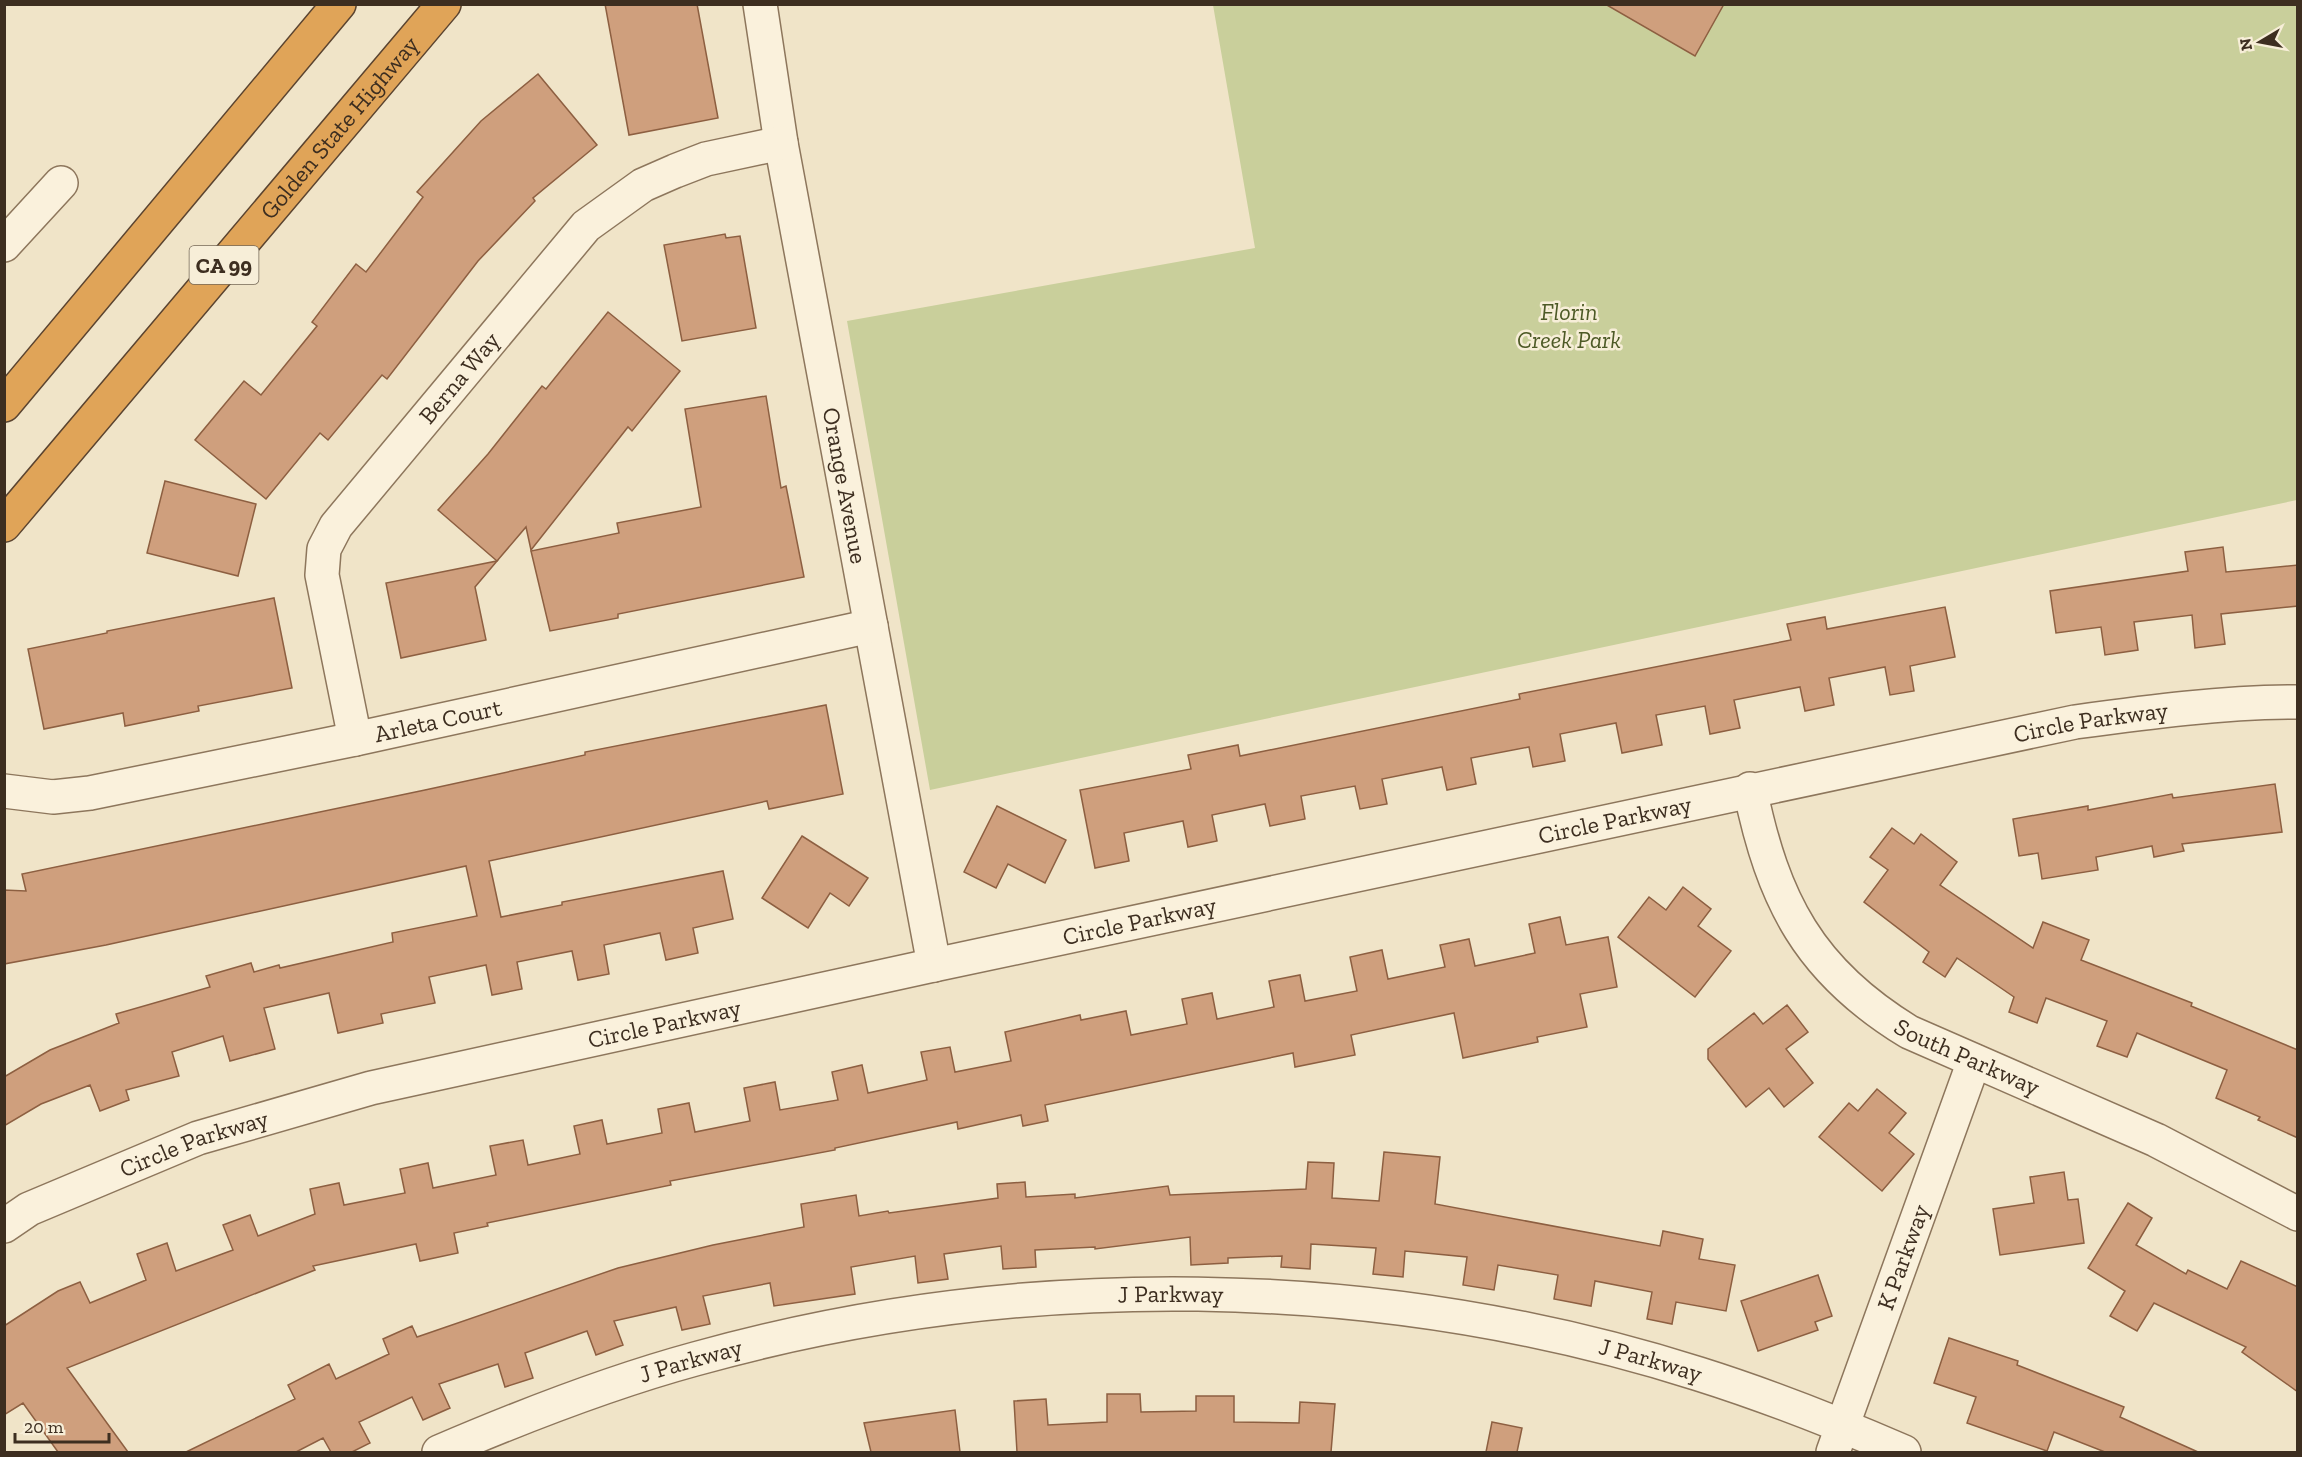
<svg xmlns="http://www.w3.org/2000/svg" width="2302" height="1457" font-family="'Zilla Slab',serif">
  <rect width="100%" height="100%" fill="#f0e4c8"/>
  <!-- green -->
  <path fill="#c9cf9b" d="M1213,5h1084v495l-1367,290 -83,-469 408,-73z"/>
  <!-- building -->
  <g fill="#cf9f7d" stroke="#8d5f41" stroke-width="1.5">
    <path d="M605,4h92l21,114 -89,17z"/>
    <path d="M1605,4h119l-29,52z"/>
    <path d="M538,74l59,71 -64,53 2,3 -57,60 -91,118 -5,-4 -54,65 -8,-7 -54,66 -71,-59 49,-59 17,14 56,-69 -5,-4 44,-58 10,8 57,-75 -6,-5 64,-71z"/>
    <path d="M725,234l1,4 14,-2 16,92 -74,13 -18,-96z"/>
    <path d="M608,312l72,59 -48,60 -4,-4 -97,123 -5,-23 -29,34 -59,-51 50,-56 54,-68 4,3z"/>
    <path d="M766,396l15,92 5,-2 18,91 -186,37v4l-68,13 -19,-80 88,-18 -2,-10 84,-16 -16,-98z"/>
    <path d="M165,481l91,23 -18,72 -91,-23z"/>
    <path d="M2223,547l3,25 72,-7v41l-77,8 4,30 -30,4 -3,-33 -58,7 4,28 -33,5 -4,-28 -45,6 -6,-42 138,-20 -3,-19z"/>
    <path d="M497,561l-22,26 11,53 -85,18 -15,-75z"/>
    <path d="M274,598l18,90 -94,18 1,5 -74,15 -2,-13 -79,16 -16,-80 79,-16v-2z"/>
    <path d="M1945,607l10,50 -45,9 4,25 -24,4 -5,-28 -56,11 5,27 -29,6 -5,-24 -66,13 6,28 -30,6 -5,-28 -49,9 6,30 -40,8 -6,-30 -56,11 5,27 -32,6 -4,-20 -58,11 5,26 -29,6 -5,-23 -60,12 5,25 -27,5 -5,-23 -54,10 4,23 -35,7 -5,-22 -53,11 5,26 -29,6 -5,-26 -59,12 5,28 -34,7 -15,-78 111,-21 -3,-14 50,-10 2,11 280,-57 -1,-5 272,-54 -4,-16 38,-7 2,12z"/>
    <path d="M826,705l17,89 -74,15 -2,-8 -278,60 12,56 61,-12v-3l161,-31 10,48 -40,9 5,25 -32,7 -6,-27 -56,12 5,29 -31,6 -6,-29 -55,11 5,27 -30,6 -6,-30 -57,12 6,26 -54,11 2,9 -45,10 -9,-40 -65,15 11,41 -45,12 -7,-25 -51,16 7,24 -53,14 3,10 -29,11 -10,-26 -49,19 -37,22v-49l46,-27 69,-27 -3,-9 94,-27 -4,-11 45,-13 3,9 25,-7 1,3 113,-26 -1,-9 85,-17 -11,-50 -360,79 -102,19v-74l22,1 -4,-17 403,-84 160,-35v-3z"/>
    <path d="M2275,784l7,48 -100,12 2,7 -30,6 -2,-11 -56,11 2,13 -56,9 -4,-26 -19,3 -6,-37 75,-13v4l84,-16 1,4z"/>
    <path d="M997,806l69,34 -21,43 -37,-19 -12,24 -32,-16z"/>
    <path d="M1892,828l22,16 7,-10 36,28 -17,23 93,63 10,-26 46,18 -8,20 111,43 -1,3 107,44v88l-40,-18 2,-3 -44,-19 11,-28 -90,-37 -10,24 -30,-11 10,-25 -61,-23 -9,25 -28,-11 5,-15 -57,-39 -12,19 -22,-15 6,-10 -65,-50 24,-32 -18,-13z"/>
    <path d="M802,836l66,42 -19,28 -19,-13 -22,35 -46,-30z"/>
    <path d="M1683,887l28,22 -13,17 33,25 -36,46 -77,-60 31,-40 17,13z"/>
    <path d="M1560,917l6,28 42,-8 9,50 -37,7 7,33 -50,10 1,5 -75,16 -9,-45 -103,22 4,20 -60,12 -2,-14 -248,52 3,16 -25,5 -2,-11 -63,14 -1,-7 -122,26v2l-165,31 1,4 -184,38 1,3 -34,7 4,20 -38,8 -4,-17 -103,22 2,4 -248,98 61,84h-70l-35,-49 -19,12v-89l54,-35 22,-9 10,21 56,-23 -9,-26 30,-11 9,28 57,-21 -10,-25 27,-10 8,21 57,-22 -5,-25 29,-6 5,22 61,-12 -5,-24 28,-6 5,25 63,-13 -6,-29 33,-6 5,25 52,-11 -6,-28 28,-6 5,24 55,-11 -4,-24 31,-6 6,29 55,-11 -6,-33 31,-6 5,28 58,-10 -6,-28 30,-7 6,28 59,-13 -6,-28 29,-5 5,25 56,-11 -6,-29 75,-17 1,5 45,-9 5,24 56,-11 -5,-25 30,-6 5,26 57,-12 -5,-26 31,-6 5,26 52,-10 -7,-34 32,-7 6,29 57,-12 -5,-22 29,-6 6,27 60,-13 -6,-29z"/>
    <path d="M1787,1005l21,27 -22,17 27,34 -29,24 -15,-19 -23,19 -38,-48v-10l46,-36 9,11z"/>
    <path d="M1877,1089l29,24 -17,20 25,21 -32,37 -63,-54 30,-34 9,8z"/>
    <path d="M1384,1152l56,5 -5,47 225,42 3,-15 40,8 -4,20 36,6 -9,46 -50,-9 -4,22 -25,-5 5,-27 -57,-11 -4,25 -37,-7 4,-24 -60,-10 -4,25 -31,-5 4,-28 -62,-6 -2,26 -30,-3 3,-26 -65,-4 -1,25 -29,-2 1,-11 -54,2v5l-37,2 -1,-28 -95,12v-2l-60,3 1,17 -33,2 -2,-23 -57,8 4,25 -30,4 -3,-27 -64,11 4,27 -81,12 -4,-23 -67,13 7,28 -28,6 -6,-23 -62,14 9,24 -27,10 -9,-24 -62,22 8,25 -28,9 -7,-23 -59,20 11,24 -27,12 -11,-23 -53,25 11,21 -18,9h-21l-8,-14 -27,14h-110l109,-53 -7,-14 41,-21 7,15 53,-25 -6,-15 29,-13 5,11 201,-69 95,-23 91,-18 -3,-23 55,-9 3,21 29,-5 1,2 109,-15 -1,-14 28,-2 1,15 49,-3v4l93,-12 2,9 136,-6 2,-27 26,1 -2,35 47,3z"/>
    <path d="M2064,1172l4,28 10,-1 6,44 -84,12 -7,-46 41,-6 -4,-26z"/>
    <path d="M2128,1203l24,15 -16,27 50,29 2,-4 39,19 14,-28 57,26v105l-56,-40 4,-5 -92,-44 -17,28 -27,-15 15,-25 -37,-23z"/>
    <path d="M1818,1275l14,41 -17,6 3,8 -60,21 -17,-50z"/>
    <path d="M1949,1338l69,23 -1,4 107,42 -4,10 78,35h-93l-51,-20 -7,19 -80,-28 9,-26 -42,-14z"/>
    <path d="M1107,1394h33l1,18 55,-1v-15h38v26l65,1 1,-21 35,2 -4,48h-314l-3,-51 32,-2 2,26 59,-3z"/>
    <path d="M955,1410l5,42h-89l-7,-29z"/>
    <path d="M1492,1422l30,6 -5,24h-31z"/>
  </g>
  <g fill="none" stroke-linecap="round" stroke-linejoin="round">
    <defs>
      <g id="minor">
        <path id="s1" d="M760,4l21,139 153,822"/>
        <path d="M4,245l57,-62"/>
        <path id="s2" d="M355,739l-33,-164 2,-26 12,-23 250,-300 57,-41 32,-14 31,-12 75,-16"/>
        <path id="s3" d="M1750,789c23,112 59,182 159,243l247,108 142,74"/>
        <path id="s4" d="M4,791l49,6 37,-4 265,-54 516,-113"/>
        <path id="s5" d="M4,1226l25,-17 169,-71 173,-50 563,-123 1141,-243c74,-10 148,-20 223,-20"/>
        <path id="s6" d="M439,1452c84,-36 168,-69 256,-93 325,-91 682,-87 1004,15 70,22 138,49 205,78"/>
        <path id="s7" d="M1833,1452l141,-391"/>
      </g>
      <g id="highway">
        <path d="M4,405l335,-401"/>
        <path id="s8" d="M4,525l440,-521"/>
      </g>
    </defs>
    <!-- minor casing -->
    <use href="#minor" stroke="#8d765c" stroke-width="36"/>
    <!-- highway casing -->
    <use href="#highway" stroke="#5b4430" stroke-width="36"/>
    <!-- minor -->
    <use href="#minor" stroke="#faf1dc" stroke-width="33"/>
    <!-- highway -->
    <use href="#highway" stroke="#e0a458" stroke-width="33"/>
  </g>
  <g text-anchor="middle" stroke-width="5" stroke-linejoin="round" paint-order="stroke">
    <!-- shield labels -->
    <rect fill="#f7eed8" stroke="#756857" stroke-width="1.5" x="189.5" y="246" width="69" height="38" rx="4.5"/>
    <g font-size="22" font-weight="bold" fill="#3d2e20">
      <text x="224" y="273">CA 99</text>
    </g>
    <!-- street labels -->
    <g font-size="24" fill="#3d2e20" stroke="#f7eed8">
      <text dy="8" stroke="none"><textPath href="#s8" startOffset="520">Golden State Highway</textPath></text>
      <text dy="8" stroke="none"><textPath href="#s2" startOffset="412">Berna Way</textPath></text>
      <text dy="8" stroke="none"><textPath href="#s1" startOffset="489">Orange Avenue</textPath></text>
      <text dy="8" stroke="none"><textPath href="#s4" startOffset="442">Arleta Court</textPath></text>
      <text dy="8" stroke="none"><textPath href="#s5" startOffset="2152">Circle Parkway</textPath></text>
      <text dy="8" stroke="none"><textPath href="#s5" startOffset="1666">Circle Parkway</textPath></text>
      <text dy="8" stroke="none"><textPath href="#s5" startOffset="1180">Circle Parkway</textPath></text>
      <text dy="8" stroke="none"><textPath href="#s5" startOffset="694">Circle Parkway</textPath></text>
      <text dy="8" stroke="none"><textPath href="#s3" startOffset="364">South Parkway</textPath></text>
      <text dy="8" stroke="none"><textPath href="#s5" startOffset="208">Circle Parkway</textPath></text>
      <text dy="8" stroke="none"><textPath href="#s7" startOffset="207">K Parkway</textPath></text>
      <text dy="8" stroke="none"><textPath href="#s6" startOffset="754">J Parkway</textPath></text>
      <text dy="8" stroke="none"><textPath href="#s6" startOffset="268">J Parkway</textPath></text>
      <text dy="8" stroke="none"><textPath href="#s6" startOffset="1240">J Parkway</textPath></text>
    </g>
    <!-- park labels -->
    <g font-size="24" font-style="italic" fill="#4d5a26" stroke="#f7eed8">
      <text x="1569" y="320">Florin<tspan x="1569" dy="28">Creek Park</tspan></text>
    </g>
  </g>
  <!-- border -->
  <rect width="2302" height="1457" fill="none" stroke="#3d2e20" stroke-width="12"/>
  <!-- north arrow -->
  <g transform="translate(2260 42) rotate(260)" stroke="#f7eed8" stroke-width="4.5" paint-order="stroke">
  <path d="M0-4.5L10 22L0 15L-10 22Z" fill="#3d2e20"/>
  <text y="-9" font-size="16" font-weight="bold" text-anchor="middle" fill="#3d2e20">N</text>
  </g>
  <!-- scale -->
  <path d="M15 1433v9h94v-9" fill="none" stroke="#3d2e20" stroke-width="3"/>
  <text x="24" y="1433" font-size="18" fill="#3d2e20" stroke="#f7eed8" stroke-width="4.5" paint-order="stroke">20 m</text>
</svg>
